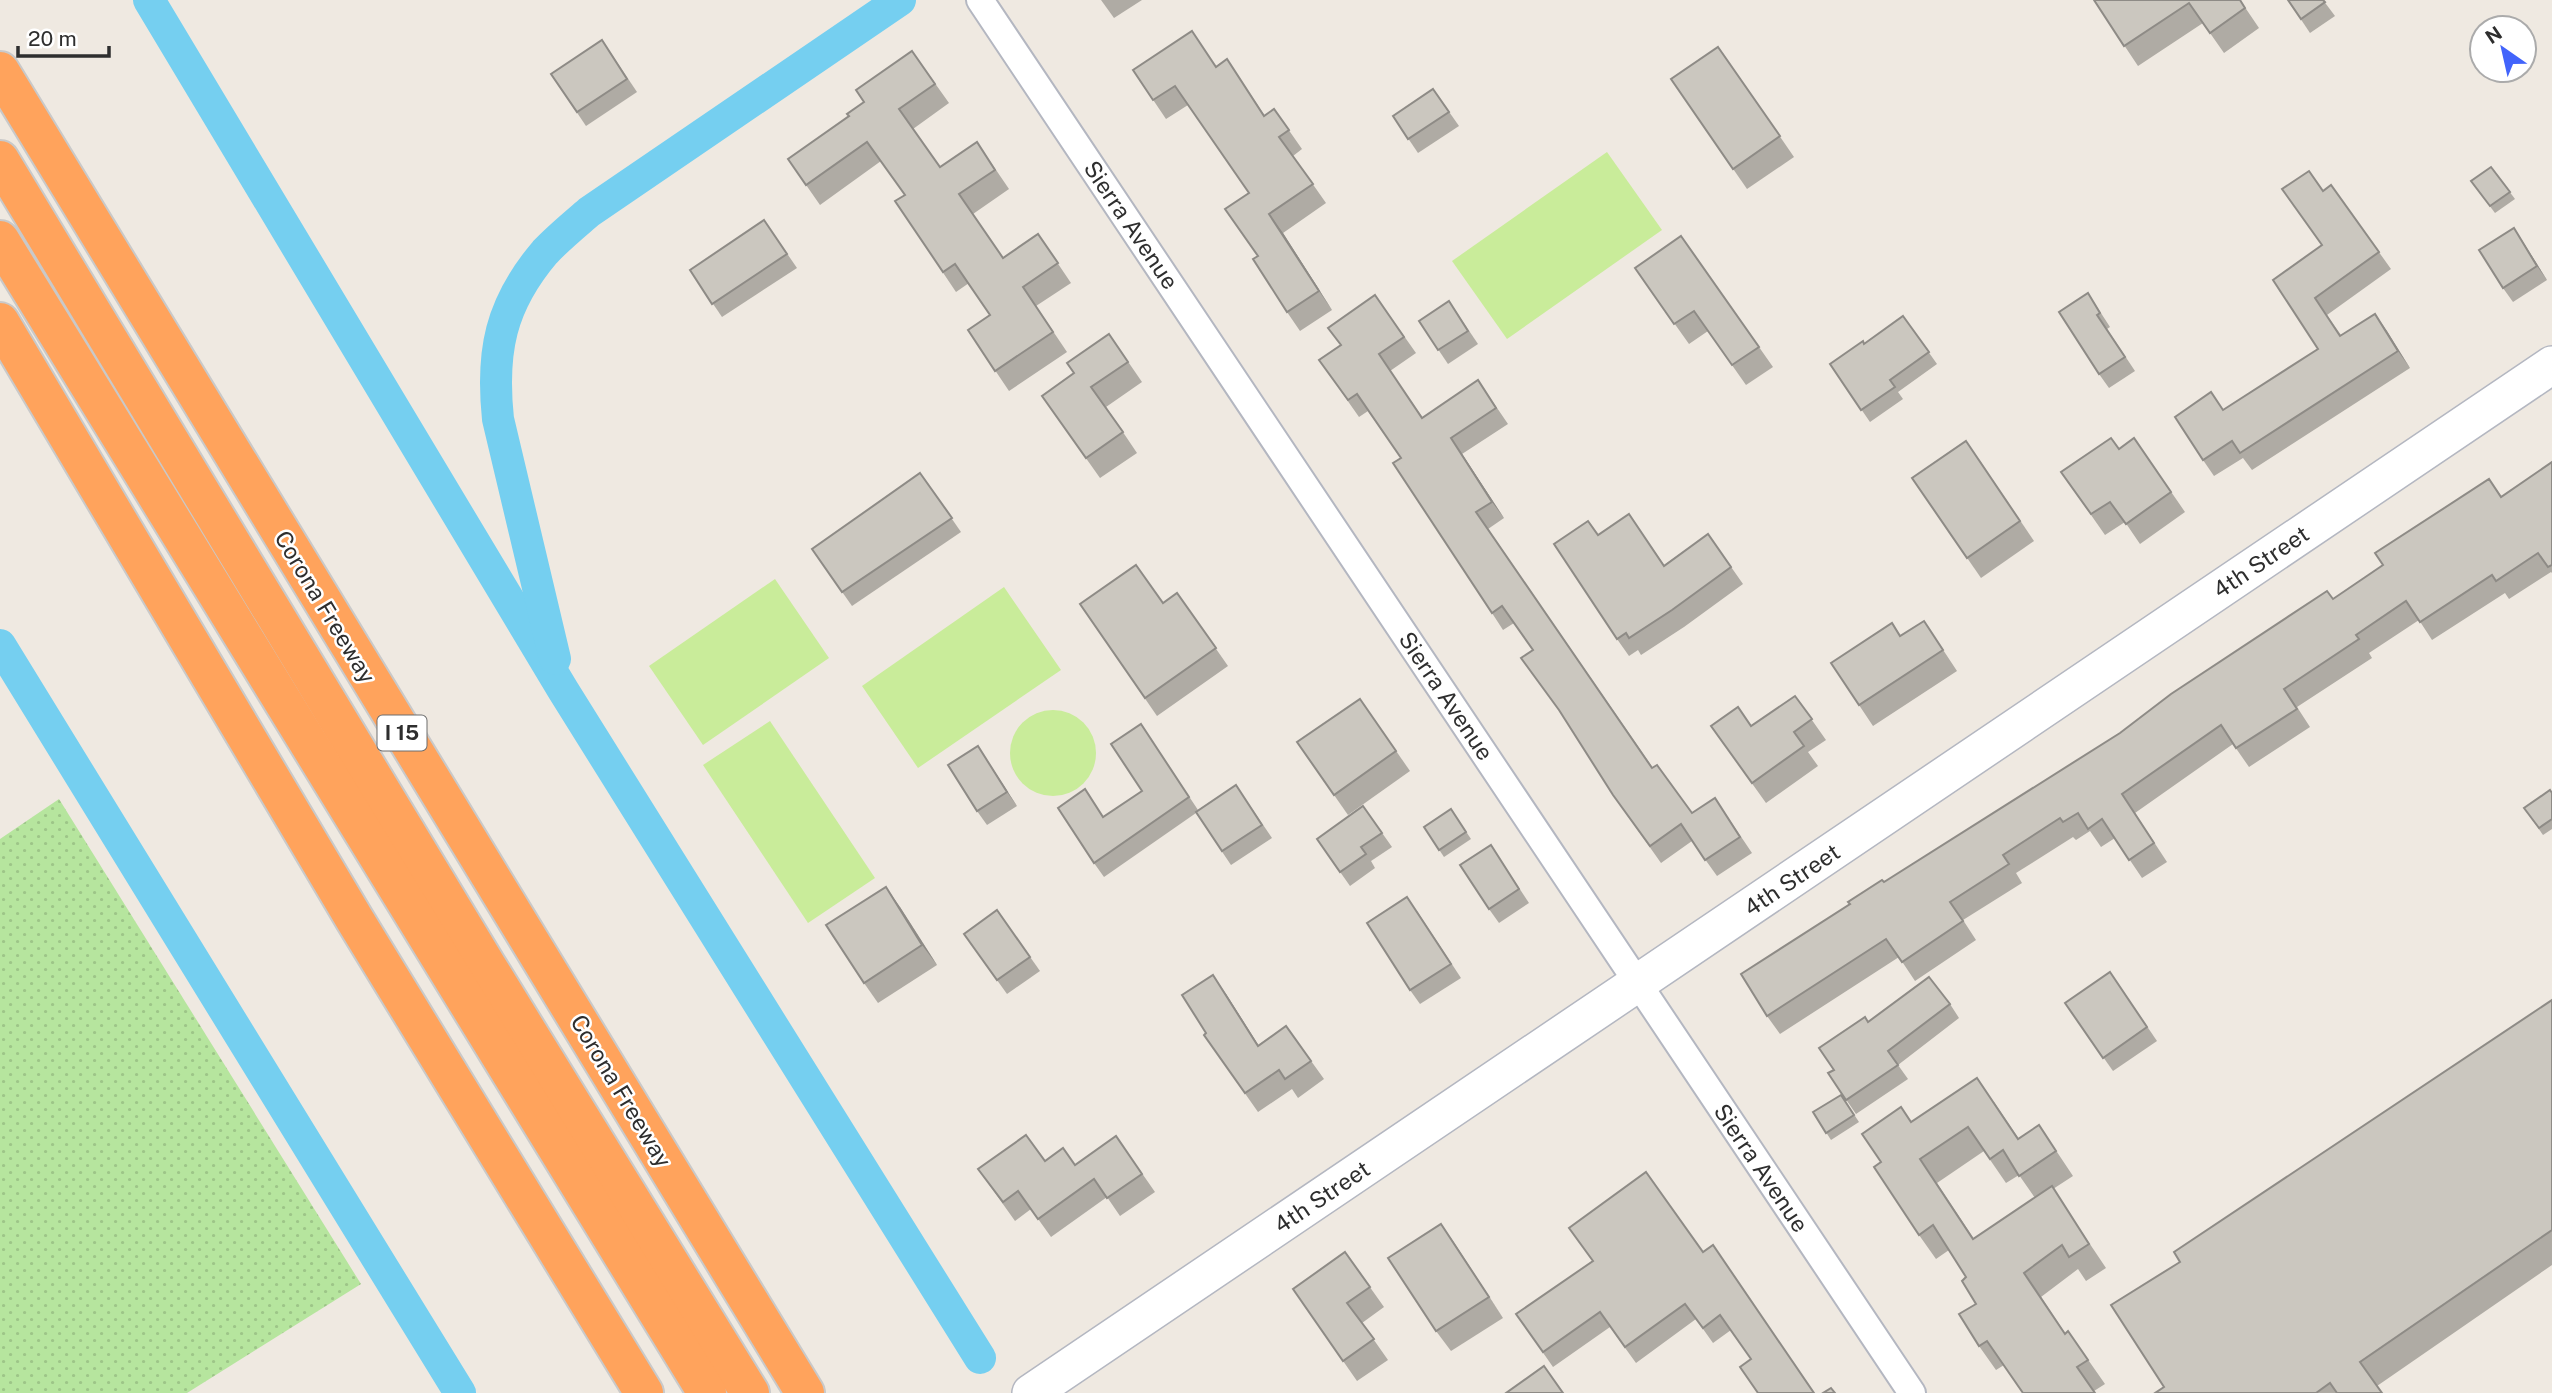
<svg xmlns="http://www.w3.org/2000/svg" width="2552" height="1393" font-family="'Public Sans',sans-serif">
  <defs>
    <pattern id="grass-dots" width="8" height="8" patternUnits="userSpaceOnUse" patternTransform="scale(1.75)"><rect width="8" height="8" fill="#b6e59e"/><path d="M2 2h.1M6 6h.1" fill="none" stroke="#9dc588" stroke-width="1.8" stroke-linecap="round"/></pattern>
  </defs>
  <rect width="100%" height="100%" fill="#efe9e1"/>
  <!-- grass -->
  <path fill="url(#grass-dots)" d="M59,799l302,485 -174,109h-187v-554z"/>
  <!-- pitch -->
  <g fill="#c9ec9a">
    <path d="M1607,152l55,78 -155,109 -55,-78z"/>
    <path d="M775,579l54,79 -126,87 -54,-79z"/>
    <path d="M1004,587l57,83 -143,98 -56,-82z"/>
    <circle cx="1053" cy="753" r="43"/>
    <path d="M770,721l105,157 -67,45 -105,-158z"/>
  </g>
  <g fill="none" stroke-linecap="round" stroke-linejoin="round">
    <!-- canal -->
    <g stroke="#75cff0" stroke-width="32">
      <path d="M149,0l414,690 417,668"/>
      <path d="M0,645l460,748"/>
      <path d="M555,659l-57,-240c-7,-67 2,-114 47,-167 13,-14 29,-27 44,-40l311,-212"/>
    </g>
    <defs>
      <path id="street" d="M980,0l932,1393"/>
      <path id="secondary" d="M1031,1393l1521,-1028"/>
      <g id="highway">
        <path d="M0,71l805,1322"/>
        <path d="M0,160l487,806 263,427"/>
        <path d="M0,240l707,1153"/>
        <path d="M0,322l355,598 289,473"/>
      </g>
    </defs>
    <!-- street casing -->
    <use href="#street" stroke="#b4b7c1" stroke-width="30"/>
    <!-- secondary casing -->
    <use href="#secondary" stroke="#b4b7c1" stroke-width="40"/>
    <!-- highway casing -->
    <use href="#highway" stroke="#c9c9c9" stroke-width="42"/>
    <!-- street -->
    <use href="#street" stroke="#fff" stroke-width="26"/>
    <!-- secondary -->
    <use href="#secondary" stroke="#fff" stroke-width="37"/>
    <!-- highway -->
    <use href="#highway" stroke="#ffa35c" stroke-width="38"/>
  </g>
  <!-- wall -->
  <g fill="#afaba4" fill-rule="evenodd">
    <path d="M1101,0h41l-28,18z"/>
    <path d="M2094,0h146l19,28 -35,25 -21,-30 -65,43z"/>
    <path d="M2288,0h35l12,16 -25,17z"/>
    <path d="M602,40l35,52 -51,34 -35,-52z"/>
    <path d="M1718,47l76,110 -47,32 -76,-110z"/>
    <path d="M912,51l37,52 -36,26 27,38 37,-25 32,47 -36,25 30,44 35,-24 33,49 -35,23 31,46 -58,39 -41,-61 22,-15 -21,-32 -13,9 -61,-91 10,-6 -24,-34 -61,44 -32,-46 61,-43 15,-14z"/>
    <path d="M1227,59l38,57 9,-7 28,40 -9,7 33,47 -43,30 49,77 -32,21 -13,-19 -29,-56 -9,-63 -61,-88 -22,14 -33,-49 83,-4z"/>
    <path d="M1433,89l26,37 -41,27 -25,-37z"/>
    <path d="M2491,167l24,32 -20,14 -24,-32z"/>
    <path d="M2331,185l60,84 -64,46 14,20 34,-21 35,54 -158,102 -9,-12 -29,18 -11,-16 21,-50 94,-61 -45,-69 49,-35 1,-54z"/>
    <path d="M764,220l33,48 -75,49 -32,-47z"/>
    <path d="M2514,228l33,52 -34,22 -10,-14z"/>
    <path d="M1681,236l92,131 -27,18 -38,-54 -19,13 -54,-76z"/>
    <path d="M2088,293l22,34 -3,2 28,42 -26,17 -10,-14z"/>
    <path d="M1375,295l41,58 -26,18 33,47 55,-38 30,44 -46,30 42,64 -16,11 165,239 39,45 23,-15 37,55 -35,23 -25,-35 -31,22 -48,-68 -80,-145 -19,-27 -11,7 -11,-17 -91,-155 -33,-47 -9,6 -40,-57 21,-15z"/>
    <path d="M1449,301l29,43 -30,20 -29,-43z"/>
    <path d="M1903,316l34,48 -39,28 5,7 -33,23 -40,-58 34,-20z"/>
    <path d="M1109,334l33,48 -36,25 31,46 -37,25 -58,-82 32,-23z"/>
    <path d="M2134,438l51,74 -45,32 -15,-22 -20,13 -44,-63 58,-23z"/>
    <path d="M1980,461l54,80 -53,37 -69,-100z"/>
    <path d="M2552,462v111l-1,-1 -42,27 -4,-6 -73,47 -13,-20 -50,33 3,5 -75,49 13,20 -61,40 -16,-23 -98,69 32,49 -25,16 -27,-40 -14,9 -11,-16 -14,9 -3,-3 -57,36 6,10 -59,37 13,20 -61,41 -16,-24 -119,77 -13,-18 117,-134 449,-283 50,-34 106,-86 13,18z"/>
    <path d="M920,473l41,59 -109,74 -40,-57z"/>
    <path d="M1629,514l35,51 44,-31 35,50 -59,43 -43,28 -3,-5 -9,6 -12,-17z"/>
    <path d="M1177,593l51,73 -71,50 -77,-112 83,-1z"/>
    <path d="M1924,621l33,50 -84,55 -14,-21 33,-82 9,13z"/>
    <path d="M1795,696l31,44 -18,12 10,14 -52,37 -55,-77h40z"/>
    <path d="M1360,699l50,72 -62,44 -51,-73z"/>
    <path d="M1141,724l57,86 38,-25 36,53 -41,27 -35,-52 -92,64 -10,-14 48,-72z"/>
    <path d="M987,760l30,46 -30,19 -10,-14z"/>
    <path d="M2552,793v36l-9,6 -19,-27z"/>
    <path d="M1363,806l29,41 -21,14 4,7 -25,18 -33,-47z"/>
    <path d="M1451,809l20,30 -27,18 -20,-30z"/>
    <path d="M1500,859l29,44 -30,20 -10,-14z"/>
    <path d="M900,907l37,58 -59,38 -14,-20z"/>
    <path d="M997,910l43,61 -33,23 -43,-60z"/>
    <path d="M1417,911l44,67 -41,26 -10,-14z"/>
    <path d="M2110,972l47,69 -44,30 -48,-68z"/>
    <path d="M1226,994l32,51 28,-19 38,53 -26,19 -6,-9 -34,23 -54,-77 2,-2z"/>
    <path d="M2552,1000v265l-175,121 5,7h-227l9,-6 16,-125z"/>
    <path d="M1950,1004l9,14 -61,47 10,14 -52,35 -28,-41 6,-3 34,-48z"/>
    <path d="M1841,1095l18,27 -28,18 -18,-28z"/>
    <path d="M1994,1102l25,37 20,-14 34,51 -20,13 53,79 -20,13 -8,-12 -37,28 24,36 3,-2 37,53 -11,7 -90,-26 -8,5 -17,-24 -3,-42 -10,-27 -17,-27 -13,9 -17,-24 -38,-73 31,-40zM1984,1151l22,32 13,-8 16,23 -61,41 -37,-56z"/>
    <path d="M1116,1136l39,56 -35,24 -13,-19 -56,40 -20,-28 -16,12 -37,-52 67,-8 30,4z"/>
    <path d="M1646,1172l105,187 -20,-29 -18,13 -17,-24 -60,44 -26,-36 -57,40 -37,-53 77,-53z"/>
    <path d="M1441,1224l62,94 -52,33 -15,-20z"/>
    <path d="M1345,1252l39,55 -22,16 26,37 -31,21 -64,-92z"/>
  </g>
  <!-- shaded-wall -->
  <g fill="#8e8b86">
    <path d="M1269,214l14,19 49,77 -13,-19z"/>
    <path d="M2514,228l9,14 24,38 -10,-14z"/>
    <path d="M2375,314l12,17 23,37 -12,-17z"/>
    <path d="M1451,438l11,16 42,64 -12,-16z"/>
    <path d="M978,746l9,14 30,46 -10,-14z"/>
    <path d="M886,887l14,20 37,58 -15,-20z"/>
    <path d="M1213,975l13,19 45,71 -13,-19z"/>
    <path d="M1441,1224l14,20 48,74 -14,-21z"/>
  </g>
  <!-- building -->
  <g fill="#cbc7bf" stroke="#8e8b86" stroke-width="2">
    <path d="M2094,0h146l5,8 -35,25 -21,-30 -65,43z"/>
    <path d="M2288,0h35l2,2 -24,17z"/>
    <path d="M1192,31l24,36 11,-8 37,57 10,-7 15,21 -10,7 34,47 -44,30 50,77 -32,21 -34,-53 5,-3 -33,-47 24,-16 -74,-107 -22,14 -20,-30z"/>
    <path d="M602,40l25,39 -50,33 -26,-38z"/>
    <path d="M1718,47l62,89 -47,33 -62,-90z"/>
    <path d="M912,51l23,33 -36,25 41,58 37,-25 18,28 -36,24 44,64 35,-24 20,29 -35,24 30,45 -58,39 -27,-41 22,-15 -35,-51 -12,8 -48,-71 10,-6 -38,-53 -61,43 -18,-26 61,-43 -2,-2 17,-12 -8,-12z"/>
    <path d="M1433,89l16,23 -41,27 -15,-23z"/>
    <path d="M2491,167l19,25 -20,14 -19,-25z"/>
    <path d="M2309,171l14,20 8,-6 48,67 -64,46 25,38 35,-22 23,37 -158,102 -8,-12 -29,19 -28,-43 36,-25 12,18 95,-61 -45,-69 49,-35 -40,-56z"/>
    <path d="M764,220l23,34 -75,50 -22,-34z"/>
    <path d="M2514,228l23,38 -34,22 -24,-38z"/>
    <path d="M1681,236l78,111 -27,18 -38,-54 -20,13 -39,-56z"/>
    <path d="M2088,293l12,20 -3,2 28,42 -26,17 -40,-62z"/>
    <path d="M1375,295l29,42 -25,17 43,64 56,-38 18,28 -45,30 41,64 -16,10 176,256 5,-3 35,48 23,-15 25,39 -35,23 -24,-36 -31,22 -37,-51 -54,-85 -38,-52 12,-8 -31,-44 -10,7 -99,-150 8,-5 -44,-64 -9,6 -29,-40 22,-15 -13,-17z"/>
    <path d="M1449,301l19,30 -30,19 -19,-29z"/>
    <path d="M1903,316l26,36 -39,28 5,7 -34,23 -31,-46 33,-23 1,3z"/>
    <path d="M1109,334l19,28 -37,25 32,45 -37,26 -44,-62 32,-23 -7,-10z"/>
    <path d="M2111,438l8,11 15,-11 37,54 -45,32 -16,-22 -19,12 -30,-42z"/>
    <path d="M1966,441l54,80 -53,37 -55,-80z"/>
    <path d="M2552,462v103l-4,2 -10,-14 -42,28 -4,-6 -72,47 -14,-21 -50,34 3,4 -75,50 13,20 -61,39 -15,-23 -99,69 32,49 -25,17 -27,-41 -14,10 -10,-16 -15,9 -3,-4 -57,37 6,9 -59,38 13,19 -61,41 -16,-23 -119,77 -26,-42 109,-70 -2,-2 34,-22 2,2 236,-149 51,-39 156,-103 6,8 50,-34 -8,-12 114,-74 12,18z"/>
    <path d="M920,473l32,45 -110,74 -30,-43z"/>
    <path d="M1629,514l35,52 44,-32 23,33 -59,43 -43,28 -3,-5 -9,6 -63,-95 34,-23 10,14z"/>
    <path d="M1136,565l27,38 14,-10 39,55 -71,50 -65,-94z"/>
    <path d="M1924,621l19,29 -84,55 -28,-42 61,-40 8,13z"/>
    <path d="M1795,696l17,23 -18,13 10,14 -52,37 -41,-57 27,-19 13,19z"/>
    <path d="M1360,699l36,52 -62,44 -37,-53z"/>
    <path d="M1141,724l48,73 -95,66 -36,-55 27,-19 18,28 39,-26 -31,-47z"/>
    <path d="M978,746l29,46 -30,19 -29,-46z"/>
    <path d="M1236,785l26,40 -40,26 -26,-39z"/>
    <path d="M2550,790l2,3v26l-13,9 -15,-20z"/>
    <path d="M1363,806l19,27 -21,14 5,7 -26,18 -23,-33z"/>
    <path d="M1451,809l15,23 -27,18 -15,-23z"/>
    <path d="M1491,845l28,44 -30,20 -29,-44z"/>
    <path d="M886,887l36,58 -58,38 -38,-58z"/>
    <path d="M1407,897l44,67 -41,26 -43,-67z"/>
    <path d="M997,910l33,47 -33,23 -33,-46z"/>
    <path d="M2110,972l37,55 -44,31 -38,-55z"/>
    <path d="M1213,975l45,71 28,-20 25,35 -26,18 -6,-9 -34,23 -41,-58 2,-2 -24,-38z"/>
    <path d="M1929,977l21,27 -62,47 10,14 -52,35 -18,-27 6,-3 -15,-22 46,-31 3,5z"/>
    <path d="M2552,1000v230l-192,132 22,31h-45l-7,-10 -14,10h-161l9,-6 -53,-82 69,-43 -6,-10z"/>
    <path d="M1977,1078l41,61 21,-14 17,26 -37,25 -16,-26 -13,9 -22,-32 -48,32 53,80 79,-53 37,58 -20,13 -7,-12 -38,28 41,61 3,-3 20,29 -11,7 18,26h-72l-36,-52 -8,5 -20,-32 17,-10 -14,-23 4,-4 -33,-52 -14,10 -45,-68 7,-5 -19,-28 39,-27 10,15z"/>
    <path d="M1841,1095l13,20 -28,18 -13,-21z"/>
    <path d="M1026,1135l19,26 18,-13 12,17 41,-29 26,38 -35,24 -13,-19 -56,40 -20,-28 -15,11 -25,-33z"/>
    <path d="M1646,1172l57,80 10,-7 101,148h-56l-18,-26 11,-8 -31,-44 -17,13 -18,-24 -60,43 -25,-35 -57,40 -27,-38 77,-53 -24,-33z"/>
    <path d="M1441,1224l48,73 -53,34 -48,-73z"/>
    <path d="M1345,1252l25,35 -23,16 27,36 -31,22 -50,-72z"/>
    <path d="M1544,1366l19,27h-57z"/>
    <path d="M1831,1388l4,5h-12z"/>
  </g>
  <g text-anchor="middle" stroke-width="5" stroke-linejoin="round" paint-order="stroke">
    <!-- shield labels -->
    <rect fill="#fff" stroke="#6d6d6d" stroke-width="2" x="377.5" y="715.5" width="49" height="35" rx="5"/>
    <g font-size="21" font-weight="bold" fill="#2e2e2e">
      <text x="402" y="740">I 15</text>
    </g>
    <!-- street labels -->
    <g font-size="23" fill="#2e2e2e" stroke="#fff">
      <text transform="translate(1131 225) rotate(56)" y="8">Sierra Avenue</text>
      <text transform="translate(2261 562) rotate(-34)" y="8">4th Street</text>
      <text transform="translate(325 607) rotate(59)" y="8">Corona Freeway</text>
      <text transform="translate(1446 696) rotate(56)" y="8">Sierra Avenue</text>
      <text transform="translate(1792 880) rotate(-34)" y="8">4th Street</text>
      <text transform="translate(621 1091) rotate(59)" y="8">Corona Freeway</text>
      <text transform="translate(1761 1168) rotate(56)" y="8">Sierra Avenue</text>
      <text transform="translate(1322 1197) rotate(-34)" y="8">4th Street</text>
    </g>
  </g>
  <!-- north arrow -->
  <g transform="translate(2503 49) rotate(326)"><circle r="33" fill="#ffffff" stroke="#ababab" stroke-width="2"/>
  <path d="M0-5L12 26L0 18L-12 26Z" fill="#4264fb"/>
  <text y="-10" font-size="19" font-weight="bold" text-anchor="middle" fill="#2e2e2e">N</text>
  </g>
  <!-- scale -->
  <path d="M18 46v10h91v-10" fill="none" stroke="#2e2e2e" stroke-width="3.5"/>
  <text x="28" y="46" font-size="21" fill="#2e2e2e" stroke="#ffffff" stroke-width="5" paint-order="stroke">20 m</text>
</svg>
